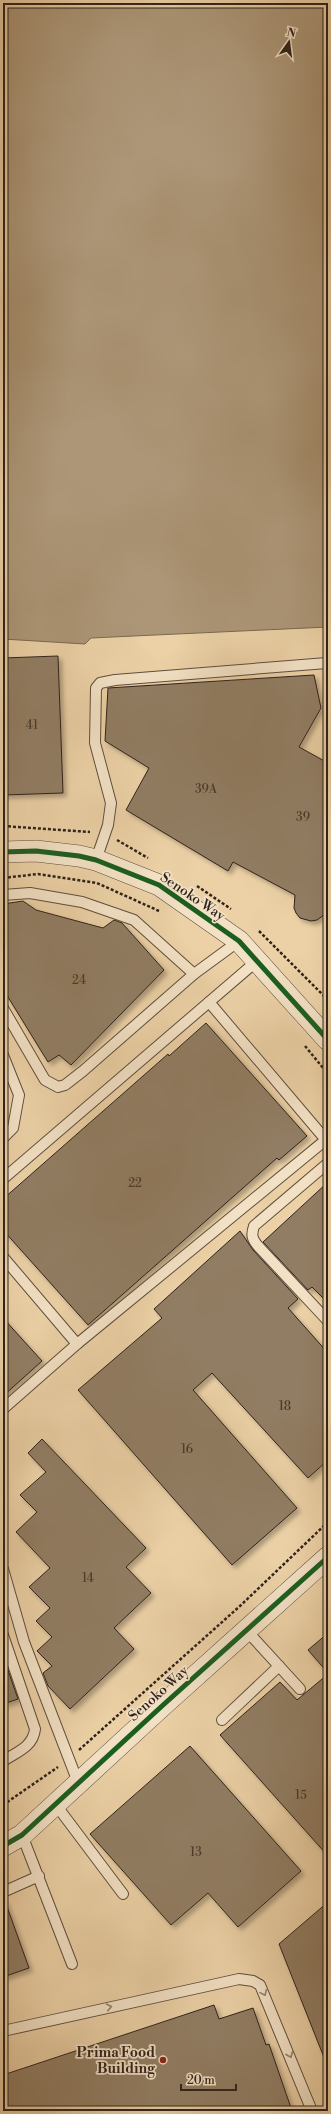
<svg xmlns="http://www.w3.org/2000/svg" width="331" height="2114" font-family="'Libre Bodoni',serif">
  <defs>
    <filter id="shadow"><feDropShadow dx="3.5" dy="3.5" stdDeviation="2" flood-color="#0004"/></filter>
  </defs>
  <rect width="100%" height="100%" fill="#ecd1a6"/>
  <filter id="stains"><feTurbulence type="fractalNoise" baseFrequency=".005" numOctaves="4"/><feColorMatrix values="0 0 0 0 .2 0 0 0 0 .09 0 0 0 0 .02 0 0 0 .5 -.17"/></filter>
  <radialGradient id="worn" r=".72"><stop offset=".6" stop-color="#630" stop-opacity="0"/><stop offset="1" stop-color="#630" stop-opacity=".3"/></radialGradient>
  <!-- water -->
  <path fill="#ac9677" stroke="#7a6852" d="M3,3h325v624l-237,11 -6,6 -82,-5z"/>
  <!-- building -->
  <g fill="#917d63" stroke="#2f221b" filter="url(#shadow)">
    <path d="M58,656l5,137 -60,2v-137z"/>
    <path d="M314,675l7,33 -22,39 29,16v149l-11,8 -6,1 -11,-3 -4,-5 -2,-5 1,-13 -62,-33 -5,9 -102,-61 23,-42 -44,-27 3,-53z"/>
    <path d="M23,901l13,9 67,18 11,-8 8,3 42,47 -93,95 -12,-10 -11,7 -45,-73v-85z"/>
    <path d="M206,1023l101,113 -28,24 -2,-2 -189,167 -85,-95v-31l165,-145 1,2z"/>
    <path d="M328,1182v121l-16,-16 -4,3 -45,-48z"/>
    <path d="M240,1231l13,19 45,49 -10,9 40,45v107l-20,18 -96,-105 -19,17 104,118 -65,57 -154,-175 84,-72 -8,-9z"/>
    <path d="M3,1318l39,43 -39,35z"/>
    <path d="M42,1439l104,109 -20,19 25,26 -37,35 20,21 -64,60 -22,-23 -5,-13 9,-7 -15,-15 15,-14 -16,-16 14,-13 -21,-21 21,-19 -34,-36 21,-20 -17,-17 26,-23 -18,-19z"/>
    <path d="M328,1633v40l-20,-23z"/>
    <path d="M3,1656l15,43 -15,5z"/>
    <path d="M328,1674v182l-108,-121 60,-53 17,18z"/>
    <path d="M190,1746l111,125 -63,56 -30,-34 -37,32 -81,-91z"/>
    <path d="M3,1901h2l24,67 -26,9z"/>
    <path d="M328,1902v162l-1,1 -48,-121z"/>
    <path d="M214,2005l5,14 34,-11 13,37 3,-1 23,67h-289v-36z"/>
  </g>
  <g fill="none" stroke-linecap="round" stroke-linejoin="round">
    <defs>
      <g id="service">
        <path d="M96,860l12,-35 3,-22 -16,-60 1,-55 4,-5 15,-3 212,-17"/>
        <path d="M3,895l27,-2 52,9 52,18 60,54 45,-33"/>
        <path d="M209,1002l117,138"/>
        <path d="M3,1008l42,72 13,7 7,-2 18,-14 111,-97"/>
        <path d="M3,1055l16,40 -6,33 -10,10"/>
        <path d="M328,1163l-74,63c-3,9 -2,13 4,20l70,75"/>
        <path d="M3,1179l255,-219"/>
        <path d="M3,1257l74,87"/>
        <path d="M3,1409l74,-65 251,-206"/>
        <path d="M3,1569l21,73 55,143"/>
        <path d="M246,1630l54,59"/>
        <path d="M3,1635l32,94c-2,18 -18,23 -32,32"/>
        <path d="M222,1720l57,-54"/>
        <path d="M56,1805l67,89"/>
        <path d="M22,1835l50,129"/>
        <path d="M3,1892l36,-16"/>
        <path d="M3,2031l236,-52 14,2 7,4 52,126"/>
      </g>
      <g id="minor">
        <path d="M3,852l33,-1 43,5 17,4 63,25 80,56 89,99"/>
        <path d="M3,1846l19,-11 140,-129 166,-149"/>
      </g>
    </defs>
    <!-- service casing -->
    <use href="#service" stroke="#5e4e3e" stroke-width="12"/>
    <!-- minor casing -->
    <use href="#minor" stroke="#5e4e3e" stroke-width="22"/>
    <!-- path -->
    <g stroke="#2f221b" stroke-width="2.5" stroke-dasharray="3 2" stroke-linecap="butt">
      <path d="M3,826l87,6"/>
      <path d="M117,840l31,18"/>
      <path d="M3,878l35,-4 59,9 62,28"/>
      <path d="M197,886l34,23"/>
      <path d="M259,931l69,69"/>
      <path d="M305,1046l23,28"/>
      <path d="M79,1750l161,-144 88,-84"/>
      <path d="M3,1805l55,-38"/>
    </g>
    <!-- service -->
    <use href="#service" stroke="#f3e1c5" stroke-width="10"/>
    <!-- minor -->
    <use href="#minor" stroke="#f3e1c5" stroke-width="21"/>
    <defs>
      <g id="cycleway">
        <path d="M3,852l33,-1 43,5 17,4 63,25 80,56 89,99"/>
        <path d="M3,1846l19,-11 140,-129 166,-149"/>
      </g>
    </defs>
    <!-- cycleway casing -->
    <use href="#cycleway" stroke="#f3e1c5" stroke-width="8"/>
    <!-- cycleway -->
    <use href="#cycleway" stroke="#1b5e20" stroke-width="5"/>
  </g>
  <!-- one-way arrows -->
  <defs><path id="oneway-chevron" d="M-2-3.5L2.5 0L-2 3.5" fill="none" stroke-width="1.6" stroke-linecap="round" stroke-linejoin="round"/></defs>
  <g stroke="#918270">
    <use href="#oneway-chevron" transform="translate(264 1993) rotate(66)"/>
    <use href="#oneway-chevron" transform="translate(109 2007) rotate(-12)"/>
    <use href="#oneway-chevron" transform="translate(290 2055) rotate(68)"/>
  </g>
  <!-- markers -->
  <circle fill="#8f2418" stroke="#f3e1c5" stroke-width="1.5" cx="163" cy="2060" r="4"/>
  <g text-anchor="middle" stroke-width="3.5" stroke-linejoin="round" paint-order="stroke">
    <!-- number labels -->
    <g font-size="12" fill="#48392d">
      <text x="32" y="729">41</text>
      <text x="206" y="793">39A</text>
      <text x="303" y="821">39</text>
      <text x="79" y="984">24</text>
      <text x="135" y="1187">22</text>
      <text x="285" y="1410">18</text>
      <text x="187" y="1453">16</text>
      <text x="88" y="1582">14</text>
      <text x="301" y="1799">15</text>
      <text x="196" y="1856">13</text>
    </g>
    <!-- street labels -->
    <g font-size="14" fill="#2f221b" stroke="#f3e1c5">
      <text transform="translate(193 896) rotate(34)" y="5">Senoko Way</text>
      <text transform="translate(158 1693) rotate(-42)" y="5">Senoko Way</text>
    </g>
    <!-- poi labels -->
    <g font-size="14" font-weight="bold" fill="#2f221b" stroke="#f3e1c5" text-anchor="end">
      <text x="155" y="2057">Prima Food<tspan x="155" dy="16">Building</tspan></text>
    </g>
  </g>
  <!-- margin -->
  <rect width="331" height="2114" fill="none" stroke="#ecd1a6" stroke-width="16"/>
  <rect x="4" y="4" width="323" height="2106" fill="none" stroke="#2f221b" stroke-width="2"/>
  <rect x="8" y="8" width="315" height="2098" fill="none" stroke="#2f221b"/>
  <!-- north arrow -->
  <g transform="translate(289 42) rotate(14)" stroke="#f3e1c5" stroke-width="3" paint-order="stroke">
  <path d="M0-3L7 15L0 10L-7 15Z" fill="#2f221b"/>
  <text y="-6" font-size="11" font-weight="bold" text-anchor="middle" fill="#2f221b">N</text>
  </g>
  <!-- scale -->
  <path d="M181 2084v6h55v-6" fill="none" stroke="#2f221b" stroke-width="2"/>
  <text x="187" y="2084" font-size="12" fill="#2f221b" stroke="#f3e1c5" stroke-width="3" paint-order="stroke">20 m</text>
  <rect width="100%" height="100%" filter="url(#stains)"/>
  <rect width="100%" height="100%" fill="url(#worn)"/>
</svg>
